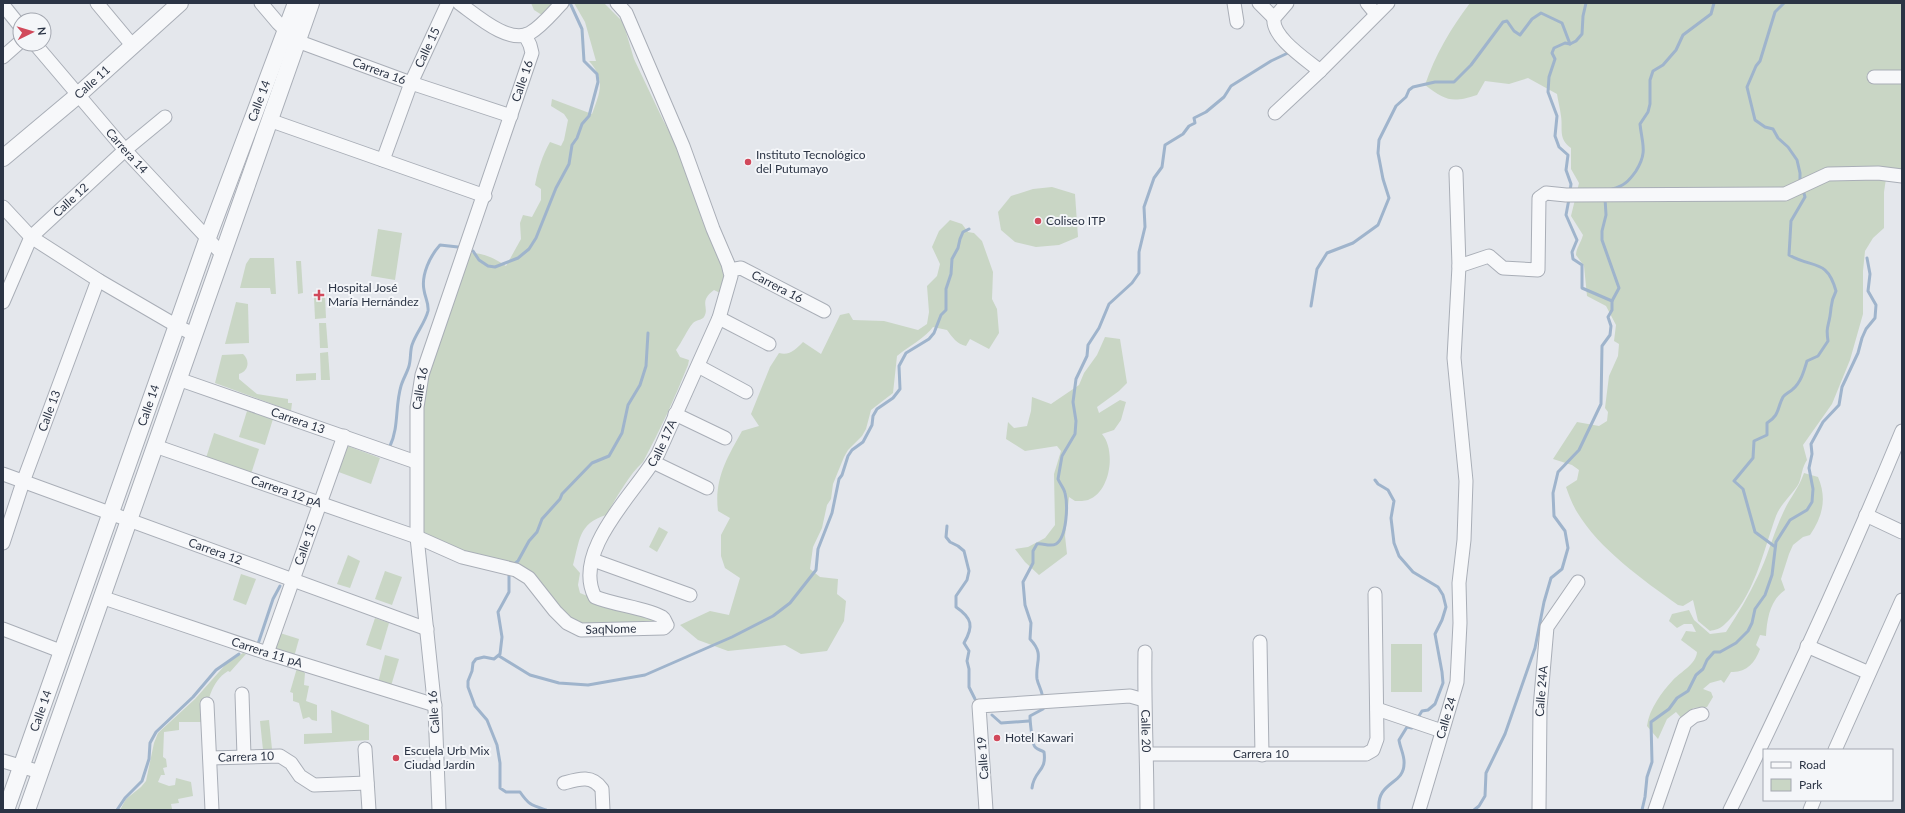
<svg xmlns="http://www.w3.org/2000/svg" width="1905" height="813" font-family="Lato,sans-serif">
  <rect width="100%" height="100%" fill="#e4e7ec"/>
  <!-- green -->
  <g fill="#c9d6c5">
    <path d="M531,3h27l-16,12 -8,-5z"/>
    <path d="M574,3h30l19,19 11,37 29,61 12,22 23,62 4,16 19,39 5,18 -6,16 -6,-3c-16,12 -4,17 -10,27 -2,3 -8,3 -11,6 -6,7 -11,19 -17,27l4,7 9,3 -1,5c-13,33 -28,65 -45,97 -16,15 -25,34 -37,53 -28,9 -26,25 -33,50l7,8 -2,12 2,8 44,18 38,11 -24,5 -63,-4 -47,-49 -48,-15 -58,-25v-81l3,-73 41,-122 5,-5c13,0 25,6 35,13l15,-27 -1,-16 3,-8 9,2 9,-17v-11l-6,-4c3,-15 7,-29 15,-43l11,4 3,-6 4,-20 -4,-6 -13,-8 1,-7 40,15c8,-22 14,-34 -3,-53h7l-11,-39z"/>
    <path d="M1470,3h432v169h-15l-3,20v36l-11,10 -8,13 -2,20v43l-13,46 -18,44 -29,41 4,15c-5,7 -5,15 -8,23 -5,10 -18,20 -23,33 -13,36 -22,82 -52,109 -4,4 -10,5 -14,6l-12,-10 -5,-21 -10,6 -5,-1c-35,-25 -79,-56 -101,-93 -5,-8 -8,-17 -11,-25l11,-7 2,-10 -7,-5 -19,-6 24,-37 22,4 8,-5 1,-9 -3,-4 4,-32 9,-20 1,-12 -5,-3 2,-16 -10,-19 -19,-10 -3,-30 -8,-11c0,-7 5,-12 7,-20l-12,-19 8,-33 -8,-14v-21c-13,-9 -8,-19 -10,-32 -1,-8 -3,-15 -4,-22l-29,-16 -19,6 -24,-3 -8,14c-25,8 -31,6 -52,-10 10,-30 26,-57 45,-82z"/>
    <path d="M1052,187l23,7 3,43 -19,8 -23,2 -21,-5 -14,-12 -3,-18 13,-16 22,-7z"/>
    <path d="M950,220l12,4 6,8 6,1 8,8 11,31 -1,27 5,10 2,24 -10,16 -19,-10 -4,7c-9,-2 -14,-9 -19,-16l-14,-3c-7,10 -25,20 -36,29l-4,37 -22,17 -5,19 -4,7 -14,14 -4,7 -11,27 -2,15 -4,6 -5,23 -9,19 -3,22 10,8 18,2 -1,15 9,7 -2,20 -17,30 -26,3 -16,-9 -57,6 -30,-11 -18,-15 30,-14 19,4 11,-37 -15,-10 -4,-12v-21l9,-17 -12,-7c-4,-32 9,-53 24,-80l17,-5 -8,-12 19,-47 9,-14c11,3 17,-4 24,-11l18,12 19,-39 9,-2 4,7 31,1 34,9 9,-6 2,-12 -2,-26 10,-10 3,-12 -8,-17 7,-16z"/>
    <path d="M378,229l24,4 -7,47 -24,-4z"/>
    <path d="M250,258h24l2,36h-5l-1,-6h-30l6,-24z"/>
    <path d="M296,261h5l2,32 -5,1z"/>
    <path d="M325,296l1,22 -11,1 -1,-22z"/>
    <path d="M236,302l12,2 1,39 -24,1z"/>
    <path d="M319,323h7l2,25h-8z"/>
    <path d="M1105,337l15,2 7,44 -8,8 -22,16 2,6 21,-13 6,2 -5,18 -7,10 -12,4c14,16 9,58 -14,66 -3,1 -9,1 -13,1l-6,-4 -4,39 2,18 -28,21 -14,-13 -10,-13 13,-2 17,-9 10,-13 -1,-51 7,-23 -4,-5 -32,5 -19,-12 2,-17 6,6 13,-2 4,-15 1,-14 19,7 28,-19 5,-12 13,-18z"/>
    <path d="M328,352l2,28h-9l-1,-27z"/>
    <path d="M243,354c7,6 6,17 -4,20v5l18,15 31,5v4h4l-1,8 -76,-28 7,-28z"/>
    <path d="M316,373v7l-20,1v-7z"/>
    <path d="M247,411l26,8 -8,26 -26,-8z"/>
    <path d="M214,433l45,16 -8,25 -45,-16z"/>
    <path d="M345,445l35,13 -9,26 -35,-13z"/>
    <path d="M1804,473l14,4c9,21 5,39 -8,58l-7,2 -10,8 -4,9 -8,25 4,11c-15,10 -18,29 -19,46l-6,-1 -4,10 4,4c-5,14 -14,24 -29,23l-7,11 -3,-3 -11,3 -7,6 8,3 2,5 -6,10 -14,1 -5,11 -5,1 -7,-8 -9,7 -9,20 -11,-13c2,-17 15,-34 26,-46 9,-9 23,-16 24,-28l-16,-12 5,-9 10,1 -4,-8h-8l-7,4 -8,-7 3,-7 17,-4 5,10 16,14 16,-2c12,-18 23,-37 32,-56 10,-20 15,-42 25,-63 6,-14 16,-25 21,-40z"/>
    <path d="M659,527l9,5 -11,20 -8,-5z"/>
    <path d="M348,555l12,6 -10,27 -13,-4z"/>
    <path d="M385,571l17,6 -10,28 -17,-6z"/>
    <path d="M241,574l15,5 -10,26 -13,-5z"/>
    <path d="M375,618l14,5 -8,27 -15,-5z"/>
    <path d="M280,633l19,6 -5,18 -20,-7z"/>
    <rect x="1391" y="644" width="31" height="48"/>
    <path d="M243,653l3,1 -16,18 -2,-1c-18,11 -20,32 -25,51h-24v8l-15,2 -1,25 3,2 1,8 -4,1 2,7h-4l-3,7 11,4 6,-1 1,-7 15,4 2,14 -15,3 1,4 -8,1 1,5 -6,1h-46l6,-11 15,-12 5,-6 8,-38 4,-10 37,-34 31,-35z"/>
    <path d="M385,655l14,4 -8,27 -13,-3z"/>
    <path d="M297,668l8,5 -1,12 5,1 -3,15 11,4v16l-5,-1 -3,-3 -6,2 -4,-16 -6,-2v-8l-3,-1z"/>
    <path d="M331,710l38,15v15l-65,4v-10l28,-1z"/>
    <path d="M269,720l3,29 -9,1 -3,-29z"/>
  </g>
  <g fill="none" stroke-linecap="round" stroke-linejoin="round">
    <!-- stream -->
    <g stroke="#9fb4cc" stroke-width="3">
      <path d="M1784,3l-9,9 -15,49 -4,5 -9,21 8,33 10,7 8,2 5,9 10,9 9,13 3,13v10"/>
      <path d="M1612,189c12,-3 17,-8 24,-18 12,-19 6,-27 4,-47l8,-12 2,-8v-24l3,-9 10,-6 13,-15 7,-15 28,-21 3,-11"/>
      <path d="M1570,192l1,-8 -5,-14 2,-15 -9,-8 -4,-11 2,-20 -9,-24 1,-15 6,-18 -3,-6 2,-5 11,-5 5,1 6,-3 6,-7 1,-18 3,-13"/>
      <path d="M1605,198l1,17 -4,16v9l17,48 -7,13"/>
      <path d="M473,251l6,9 9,6 7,1 23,-9 11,-9 7,-11 20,-50 13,-24 3,-19 5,-7 5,-14 7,-8 9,-34 -1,-8 -13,-13 -2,-32 -12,-26"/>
      <path d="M1311,306l6,-37 10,-16 26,-10 25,-18 11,-27 -6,-19 -5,-26 1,-13 17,-34 10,-9 3,-7 4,-3 22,-5h19l17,-17 32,-43 4,-1 7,10 6,4 12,-16 9,-6 21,10 8,21"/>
      <path d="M390,446c9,-19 5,-40 11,-60 2,-7 6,-13 8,-20 2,-7 1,-15 3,-21 4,-12 13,-22 16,-34 1,-8 -3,-13 -4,-21 -3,-15 6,-34 16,-45l18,2"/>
      <path d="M1375,480l3,4 10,6 6,11 -3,17 3,25 5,13 14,16 25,15 5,8 3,12 -4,13 -7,14 7,38 1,11 -8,21 -7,6 -6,1 -5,8"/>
      <path d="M947,526l-1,11 4,5 8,4 6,5 5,20 -2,9 -11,16v11c16,11 18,19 8,36l5,8 -2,10 2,8v18l6,12"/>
      <path d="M1774,546l-19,-14 -12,-43 -9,-8 19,-23 1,-17 13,-6v-12c13,-8 10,-15 16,-26 2,-3 7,-5 10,-8 8,-7 11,-18 14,-28l11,-5 10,-15c-2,-14 0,-13 2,-25 2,-12 0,-13 6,-25 -9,-33 -23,-22 -47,-36l2,-34 14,-24 -2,-7"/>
      <path d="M513,565l5,-4 11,-20 8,-9 5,-13 18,-20 2,-5 30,-31 17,-7 13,-23 6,-28 12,-20 6,-19 2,-33"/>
      <path d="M509,572v20l-11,20 4,25 -2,17 -6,5 -10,-2 -8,2 -3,4 -1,8 -4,10v6l7,19 12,14 10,25 3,18v25l6,4h14c9,13 11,13 26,18"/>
      <path d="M258,644l15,-45 7,-13"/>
      <path d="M499,656l31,19 29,8 29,2 57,-10 87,-38 41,-21 17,-13 26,-33 2,-21 14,-36 7,-34 3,-4 6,-19 4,-6 11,-8 9,-17 1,-9 4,-7 16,-11 7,-9 -1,-23 7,-13 23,-14 5,-6 7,-18 5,-5v-21l5,-15 1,-15 6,-11 2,-9 3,-7 6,-3"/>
      <path d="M1042,694c-1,-5 -4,-10 -5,-15 -2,-18 8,-24 -7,-40l1,-16 -6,-18 -2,-23 10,-19v-12l4,-7c6,-1 13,3 19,0 11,-7 12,-39 9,-51 -1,-5 -5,-9 -7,-14l4,-23 13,-22 1,-13 -3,-19 3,-23 11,-23 1,-11 11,-17 10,-24 23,-21 7,-10v-21l6,-25 -1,-20 10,-29 8,-11 3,-22 18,-11 6,-8 6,-3 -1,-5 12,-6 18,-15 7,-11 40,-25 19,-9"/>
      <path d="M992,715l9,8 28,-2"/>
      <path d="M1032,788c2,-18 15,-16 12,-36 -3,-2 -6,-2 -9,-5 -3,-3 -5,-27 -5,-31l13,-7"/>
      <path d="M117,810l8,-12 17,-17 7,-22 1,-16 6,-11 37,-35 23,-27 23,-16"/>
      <path d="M1379,810c-3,-29 25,-25 25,-46 1,-8 -4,-16 -5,-24l8,-13 5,1 2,-2"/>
      <path d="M1474,810l5,-4 6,-10 1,-23 19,-39 30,-86 9,-46 7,-24 11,-9 6,-21 -3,-17 -11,-15 -1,-23 5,-21 21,-22 22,-46 1,-58 8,-11 1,-9 -3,-9 4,-7v-9l-30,-13v-23l-9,-6 -1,-7 5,-12 -11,-25 3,-16"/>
      <path d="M1642,810l3,-13 2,-20 5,-15 -1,-40 18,-13 8,-11 11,-7 8,-16 7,-6 4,-9 7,-8h6l16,-9 12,-12 4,-8 3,-14 10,-14 7,-20 4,-33 14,-22 17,-10 5,-8 1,-13 -4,-21 3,-14 -1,-10 12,-22 16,-17 3,-18 16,-34 4,-15 4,-9 9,-11 1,-13 -8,-14 2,-17 -3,-16"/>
    </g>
    <defs>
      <g id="minor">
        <path d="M97,3l35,42"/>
        <path id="s1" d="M261,3l17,20 19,18 114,42 100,33"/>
        <path d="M459,3c17,12 50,42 71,30 12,-7 23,-21 32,-30"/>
        <path d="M1234,3l3,19"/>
        <path d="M1259,3l15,15"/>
        <path d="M1367,3l9,11"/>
        <path d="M3,5l17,21"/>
        <path id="s2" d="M35,44l90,106 98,105"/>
        <path d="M3,57l17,-15"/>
        <path d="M1320,71l68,-68"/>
        <path d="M1874,77h28"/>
        <path d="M1275,113l45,-42c-13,-11 -49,-34 -46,-53l13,-15"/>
        <path d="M269,120l216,76"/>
        <path id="s3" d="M383,160l28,-77 37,-80"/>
        <path d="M3,207l28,30 67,43 79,46 18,9"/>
        <path d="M1459,266l30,-10 14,12 35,2 1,-72 7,-5 20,2 219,-1 43,-20 50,-1 24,3"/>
        <path id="s4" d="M730,270l11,-2 83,43"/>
        <path id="s5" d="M3,302l28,-65 94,-87 40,-33"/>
        <path d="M719,318l50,26"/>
        <path d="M698,366l48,26"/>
        <path id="s6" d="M178,379l238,83"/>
        <path d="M675,414l50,24"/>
        <path id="s7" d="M155,446l262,91 45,20 54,13 13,8 26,33 12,12 14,7 83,-2 3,-3c-2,-3 -2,-6 -5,-8 -15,-9 -48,-12 -67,-20 -24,-46 42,-106 63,-143l61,-136 12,-42 -3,-12 -15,-35 -30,-83 -57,-133 -9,-10"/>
        <path d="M653,462l54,26"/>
        <path id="s8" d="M3,474l424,155"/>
        <path d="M1866,515l36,17"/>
        <path id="s9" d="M3,543l20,-61 75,-202"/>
        <path d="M593,560l97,35"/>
        <path id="s10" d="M101,597l166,56 168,52"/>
        <path d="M3,629l60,23"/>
        <path d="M1260,642l2,113"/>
        <path d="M1807,646l62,27"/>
        <path id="s11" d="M1145,652c-1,52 2,105 2,158"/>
        <path id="s12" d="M267,653l77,-217"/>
        <path d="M242,694l2,62"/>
        <path d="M207,704l5,106"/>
        <path d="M1377,709l65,22"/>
        <path d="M365,749l4,61"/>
        <path d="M1835,750l67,-150"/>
        <path id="s13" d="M1147,754h219l7,-4 4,-11 -2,-145"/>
        <path id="s14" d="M210,758l70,-2 11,7 9,13 14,9 53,-2"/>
        <path d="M3,761l37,11"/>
        <path d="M564,783c14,-4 28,-9 38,6l1,21"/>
        <path id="s15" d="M439,810l-4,-100 -18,-173v-130l5,-32 110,-322 -2,-8 -5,-10"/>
        <path d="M986,810l-7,-104 151,-10 14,4"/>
        <path id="s16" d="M1419,810l38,-128 3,-59 -1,-40 5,-43 2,-59 -12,-123 5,-92 -3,-93"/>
        <path id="s17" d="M1539,810l1,-102 7,-81 31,-45"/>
        <path d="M1655,810l30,-87 9,-7 8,-2"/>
        <path d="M1730,810c61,-124 119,-251 172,-379"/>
        <path d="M1810,810l4,-10"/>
      </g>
      <g id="tertiary">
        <path id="s18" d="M3,158l74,-62 103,-93"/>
        <path id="s19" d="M6,810l201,-570 89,-237"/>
        <path d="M27,810l284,-807"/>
      </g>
    </defs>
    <!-- minor casing -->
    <use href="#minor" stroke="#a9aeb7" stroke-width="15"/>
    <!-- tertiary casing -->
    <use href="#tertiary" stroke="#a9aeb7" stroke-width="18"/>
    <!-- minor -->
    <use href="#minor" stroke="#f7f8fa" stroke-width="13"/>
    <!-- tertiary -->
    <use href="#tertiary" stroke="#f7f8fa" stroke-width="16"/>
  </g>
  <!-- markers -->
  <g fill="#d1495b" stroke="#f4f6f9" stroke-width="1.5">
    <circle cx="748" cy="162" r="4"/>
    <circle cx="1038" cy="221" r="4"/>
    <path d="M317 289h4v4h4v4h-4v4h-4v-4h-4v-4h4z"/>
    <circle cx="997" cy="738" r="4"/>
    <circle cx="396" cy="758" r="4"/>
  </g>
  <g text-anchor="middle" stroke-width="4" stroke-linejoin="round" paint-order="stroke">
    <!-- street labels -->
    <g font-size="12" fill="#2b3445" stroke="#f4f6f9">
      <text dy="4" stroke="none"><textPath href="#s3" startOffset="121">Calle 15</textPath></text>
      <text dy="4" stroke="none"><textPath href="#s1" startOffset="140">Carrera 16</textPath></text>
      <text dy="4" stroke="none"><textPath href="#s18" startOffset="117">Calle 11</textPath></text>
      <text dy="4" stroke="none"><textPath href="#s15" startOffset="747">Calle 16</textPath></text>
      <text dy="4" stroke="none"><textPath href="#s19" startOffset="753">Calle 14</textPath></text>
      <text dy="4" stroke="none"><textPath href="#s2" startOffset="141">Carrera 14</textPath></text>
      <text dy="4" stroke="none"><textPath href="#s5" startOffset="125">Calle 12</textPath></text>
      <text dy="4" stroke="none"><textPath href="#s4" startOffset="52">Carrera 16</textPath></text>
      <text dy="4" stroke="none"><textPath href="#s15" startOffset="423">Calle 16</textPath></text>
      <text dy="4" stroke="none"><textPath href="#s19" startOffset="429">Calle 14</textPath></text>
      <text dy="4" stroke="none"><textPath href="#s9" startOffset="140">Calle 13</textPath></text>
      <text dy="4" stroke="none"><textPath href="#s6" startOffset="127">Carrera 13</textPath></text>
      <text dy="4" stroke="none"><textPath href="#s7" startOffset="814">Calle 17A</textPath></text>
      <text dy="4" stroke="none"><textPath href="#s7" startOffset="139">Carrera 12 pA</textPath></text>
      <text dy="4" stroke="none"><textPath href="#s12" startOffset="115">Calle 15</textPath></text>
      <text dy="4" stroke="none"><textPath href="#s8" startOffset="226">Carrera 12</textPath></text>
      <text dy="4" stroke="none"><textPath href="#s7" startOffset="502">SaqNome</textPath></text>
      <text dy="4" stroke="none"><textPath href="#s10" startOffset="175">Carrera 11 pA</textPath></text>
      <text dy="4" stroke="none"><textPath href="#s17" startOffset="119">Calle 24A</textPath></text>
      <text dy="4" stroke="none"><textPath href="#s19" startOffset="105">Calle 14</textPath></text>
      <text transform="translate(434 712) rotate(-94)" y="4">Calle 16</text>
      <text dy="4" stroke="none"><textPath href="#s16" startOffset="96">Calle 24</textPath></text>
      <text dy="4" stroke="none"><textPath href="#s11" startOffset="79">Calle 20</textPath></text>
      <text dy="4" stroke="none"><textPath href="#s13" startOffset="114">Carrera 10</textPath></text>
      <text dy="4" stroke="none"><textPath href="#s14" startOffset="36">Carrera 10</textPath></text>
      <text transform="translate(983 758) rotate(-94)" y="4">Calle 19</text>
    </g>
    <!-- poi labels -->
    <g font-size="12" fill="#2b3445" stroke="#f4f6f9" text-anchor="start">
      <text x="756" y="159">Instituto Tecnológico<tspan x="756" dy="14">del Putumayo</tspan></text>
      <text x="1046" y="225">Coliseo ITP</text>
      <text x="328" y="292">Hospital José<tspan x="328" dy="14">María Hernández</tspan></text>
      <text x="1005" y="742">Hotel Kawari</text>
      <text x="404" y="755">Escuela Urb Mix<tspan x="404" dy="14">Ciudad Jardín</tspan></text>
    </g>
  </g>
  <!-- border -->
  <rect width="1905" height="813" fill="none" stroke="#2b3445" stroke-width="8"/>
  <!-- legend -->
  <rect x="1763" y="749" width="130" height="52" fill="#f4f6f9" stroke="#a4a8b1"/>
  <rect x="1771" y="762" width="20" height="6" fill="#f7f8fa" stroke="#a4a8b1"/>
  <text x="1799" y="769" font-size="12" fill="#2b3445">Road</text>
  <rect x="1771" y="779" width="20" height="12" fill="#c9d6c5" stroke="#a4a8b1"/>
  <text x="1799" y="789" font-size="12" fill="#2b3445">Park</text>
  <!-- north arrow -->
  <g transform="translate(32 32) rotate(85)"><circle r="19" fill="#f4f6f9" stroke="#a4a8b1"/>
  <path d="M0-3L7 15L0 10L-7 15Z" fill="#d1495b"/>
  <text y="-6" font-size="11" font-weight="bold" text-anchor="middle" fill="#2b3445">N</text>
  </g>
</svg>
